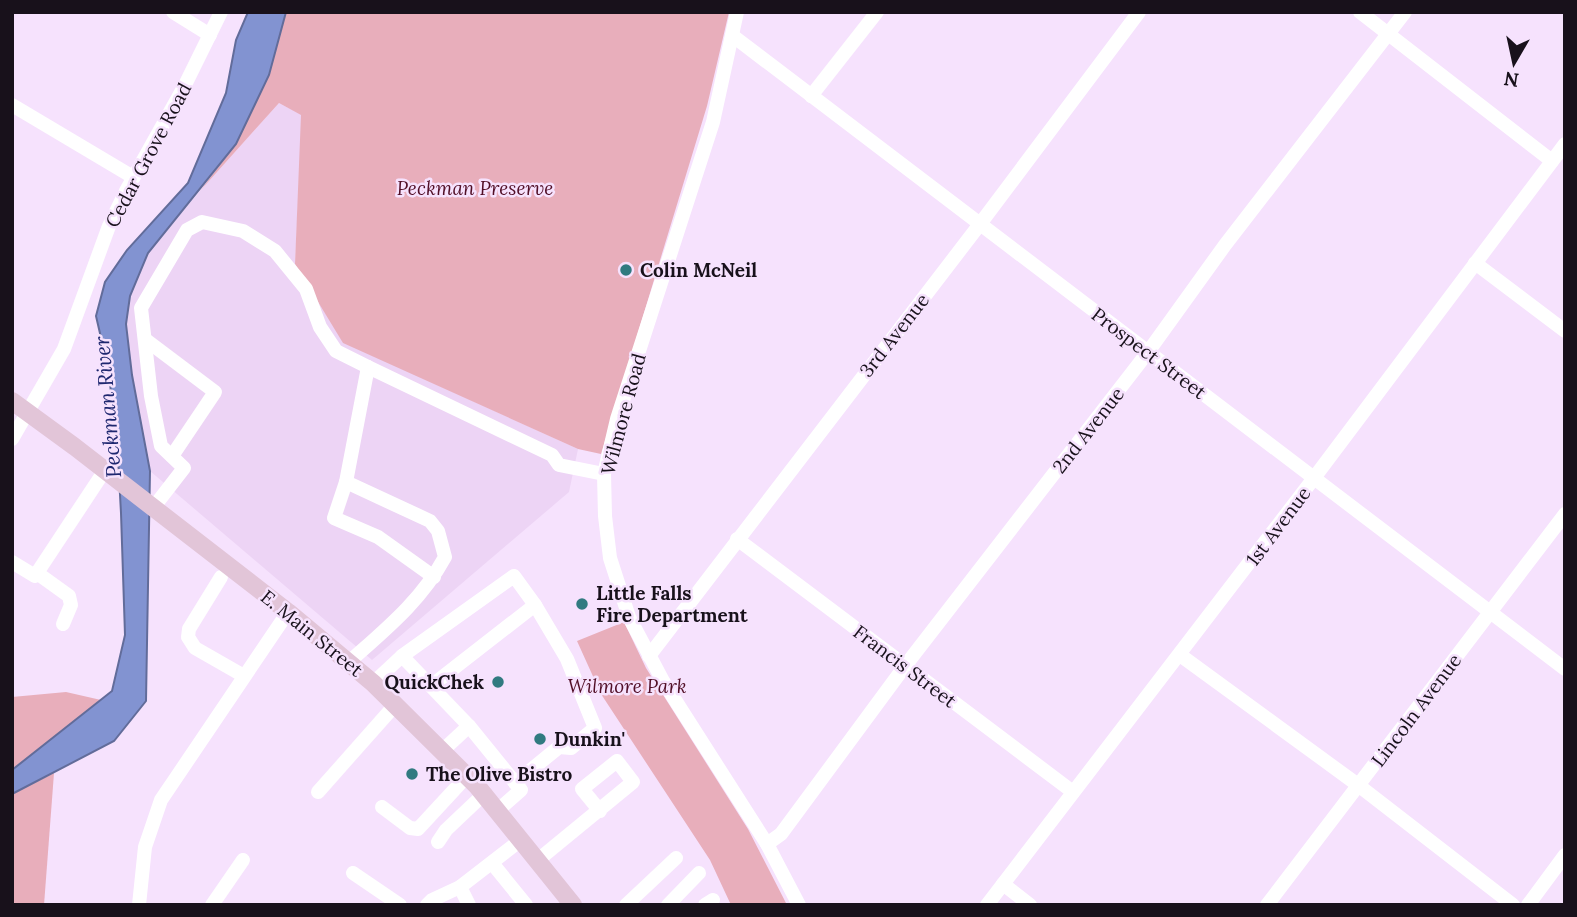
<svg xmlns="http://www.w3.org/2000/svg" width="1577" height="917" font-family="Lora,serif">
  <rect width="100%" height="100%" fill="#f6e2fd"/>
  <!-- built -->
  <path fill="#edd4f5" d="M279,103l23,12 -7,149 48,78 235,107 -9,43 -197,168 -222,-189 -18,-96 -6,-51 4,-28 18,-43 52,-62z"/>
  <!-- green -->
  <g fill="#e8aebb">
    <path d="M286,12h443l-22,94 -106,348 -23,-5 -235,-106 -48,-79 6,-149 -22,-12 -79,88 36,-47 33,-69z"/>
    <path d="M624,622l22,46 102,161 39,76h-56l-21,-45 -109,-166 -24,-53z"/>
    <path d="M66,692l35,8 -89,70v-73z"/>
    <path d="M54,773l-10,132h-32v-111z"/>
  </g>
  <!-- water -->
  <path fill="#8293d1" stroke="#626c9a" stroke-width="2" d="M248,12h38l-17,63 -33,69 -88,109 -18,43 -4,28 6,51 18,96 -4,230 -32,40 -102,53v-24l100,-79 13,-56 -4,-122 -4,-73 -9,-72 -12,-52 9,-34 22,-32 61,-67 38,-90 10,-53z"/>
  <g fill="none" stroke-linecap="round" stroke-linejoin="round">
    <!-- minor -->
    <g stroke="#fff" stroke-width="14">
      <path d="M173,12l37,23"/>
      <path d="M737,12l-24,110 -96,297 -13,55 1,42 5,42 19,59 34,64 104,163 32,61"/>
      <path d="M1360,12l192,149"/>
      <path d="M733,36l832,633"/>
      <path d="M811,96l66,-84"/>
      <path d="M12,105l121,72"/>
      <path d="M1475,263l90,68"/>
      <path d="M146,340l69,52 -43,64"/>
      <path d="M12,439l52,-90 45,-123 17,-35 58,-104 37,-75"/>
      <path d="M346,482l-12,36 44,19 56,40"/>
      <path d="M153,508l31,-40 -23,-22 -10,-50 -10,-88 46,-78 15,-8 41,9 32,20 31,38 14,38 16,24 32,16"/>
      <path d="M737,539l336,253"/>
      <path d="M12,562l23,14 70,-106"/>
      <path d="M37,573l32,23 2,9 -8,19"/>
      <path d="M221,577l-32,52 -1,8 7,11 49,28"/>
      <path d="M1180,655l178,130 155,120"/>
      <path d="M402,656l112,-80 21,29 32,54 28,69 -24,20 -12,-1 -44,36"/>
      <path d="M649,656l331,-432 159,-212"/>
      <path d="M349,662c37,-33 72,-61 96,-105l-7,-26 -8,-10 -84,-39 22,-115 184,88 7,10 45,9"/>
      <path d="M373,683l29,-27 67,70 -27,25"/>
      <path d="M431,686l104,-81"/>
      <path d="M469,726l52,64 -24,21"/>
      <path d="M318,792l78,-88"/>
      <path d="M382,807l28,21 8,1 49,-53"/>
      <path d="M438,842l8,-12 38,-36"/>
      <path d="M767,844l14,-10 124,-168 243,-314 77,-107 180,-233"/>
      <path d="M538,860l95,-78 -16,-21 -35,28 18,22"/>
      <path d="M492,863l34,42"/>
      <path d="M353,873l47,32"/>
      <path d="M1003,884l27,21"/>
      <path d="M460,887l9,18"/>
      <path d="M139,905l6,-58 16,-47 127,-188"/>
      <path d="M212,905l31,-45"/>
      <path d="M427,905l5,-5 28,-13 62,-48"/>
      <path d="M626,905l50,-47"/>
      <path d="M668,905l31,-32"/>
      <path d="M705,905l8,-5"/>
      <path d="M987,905l327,-427 251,-334"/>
      <path d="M1267,905l298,-391"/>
      <path d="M1528,905l37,-50"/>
    </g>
    <!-- major -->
    <path stroke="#e2c5d8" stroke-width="18" d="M12,401l63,46 213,165 85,71 104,103 96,119"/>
  </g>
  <!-- markers -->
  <g fill="#317a80" stroke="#f6e2fd" stroke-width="2.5">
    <circle cx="626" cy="270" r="7"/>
    <circle cx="582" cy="604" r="7"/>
    <circle cx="498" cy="682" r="7"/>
    <circle cx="540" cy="739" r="7"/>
    <circle cx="412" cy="774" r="7"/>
  </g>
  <g text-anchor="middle" stroke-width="5" stroke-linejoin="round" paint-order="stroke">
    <!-- street labels -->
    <g font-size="19" fill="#18111b" stroke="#f6e2fd">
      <text transform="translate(148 155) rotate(-62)" y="7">Cedar Grove Road</text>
      <text transform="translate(894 335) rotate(-52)" y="7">3rd Avenue</text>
      <text transform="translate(1149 353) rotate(37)" y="7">Prospect Street</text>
      <text transform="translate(623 414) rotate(-75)" y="7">Wilmore Road</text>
      <text transform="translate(1088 430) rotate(-52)" y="7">2nd Avenue</text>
      <text transform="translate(1278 526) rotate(-53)" y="7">1st Avenue</text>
      <text transform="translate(312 633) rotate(39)" y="7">E. Main Street</text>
      <text transform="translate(905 666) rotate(37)" y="7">Francis Street</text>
      <text transform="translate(1416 710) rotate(-53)" y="7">Lincoln Avenue</text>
    </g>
    <!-- park labels -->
    <g font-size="19" font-style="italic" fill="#510e26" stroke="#f6e2fd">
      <text x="475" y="195">Peckman Preserve</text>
      <text x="627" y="693">Wilmore Park</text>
    </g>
    <!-- poi labels -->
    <g font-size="19" font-weight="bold" fill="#18111b" stroke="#f6e2fd" text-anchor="start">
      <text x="640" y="277">Colin McNeil</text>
      <text x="596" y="600">Little Falls<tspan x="596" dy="22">Fire Department</tspan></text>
      <text x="484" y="689" text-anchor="end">QuickChek</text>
      <text x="554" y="746">Dunkin'</text>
      <text x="426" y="781">The Olive Bistro</text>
    </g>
    <!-- water labels -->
    <g font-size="21" font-style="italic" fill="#1e276f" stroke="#f6e2fd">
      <text transform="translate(108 407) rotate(-95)" y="7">Peckman River</text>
    </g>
  </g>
  <!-- border -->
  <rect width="1577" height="917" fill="none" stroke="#18111b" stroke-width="28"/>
  <!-- north arrow -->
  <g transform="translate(1514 63) rotate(189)" stroke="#f6e2fd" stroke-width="5" paint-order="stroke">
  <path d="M0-5L12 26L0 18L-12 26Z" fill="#18111b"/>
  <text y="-10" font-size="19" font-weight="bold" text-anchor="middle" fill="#18111b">N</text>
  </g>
</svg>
